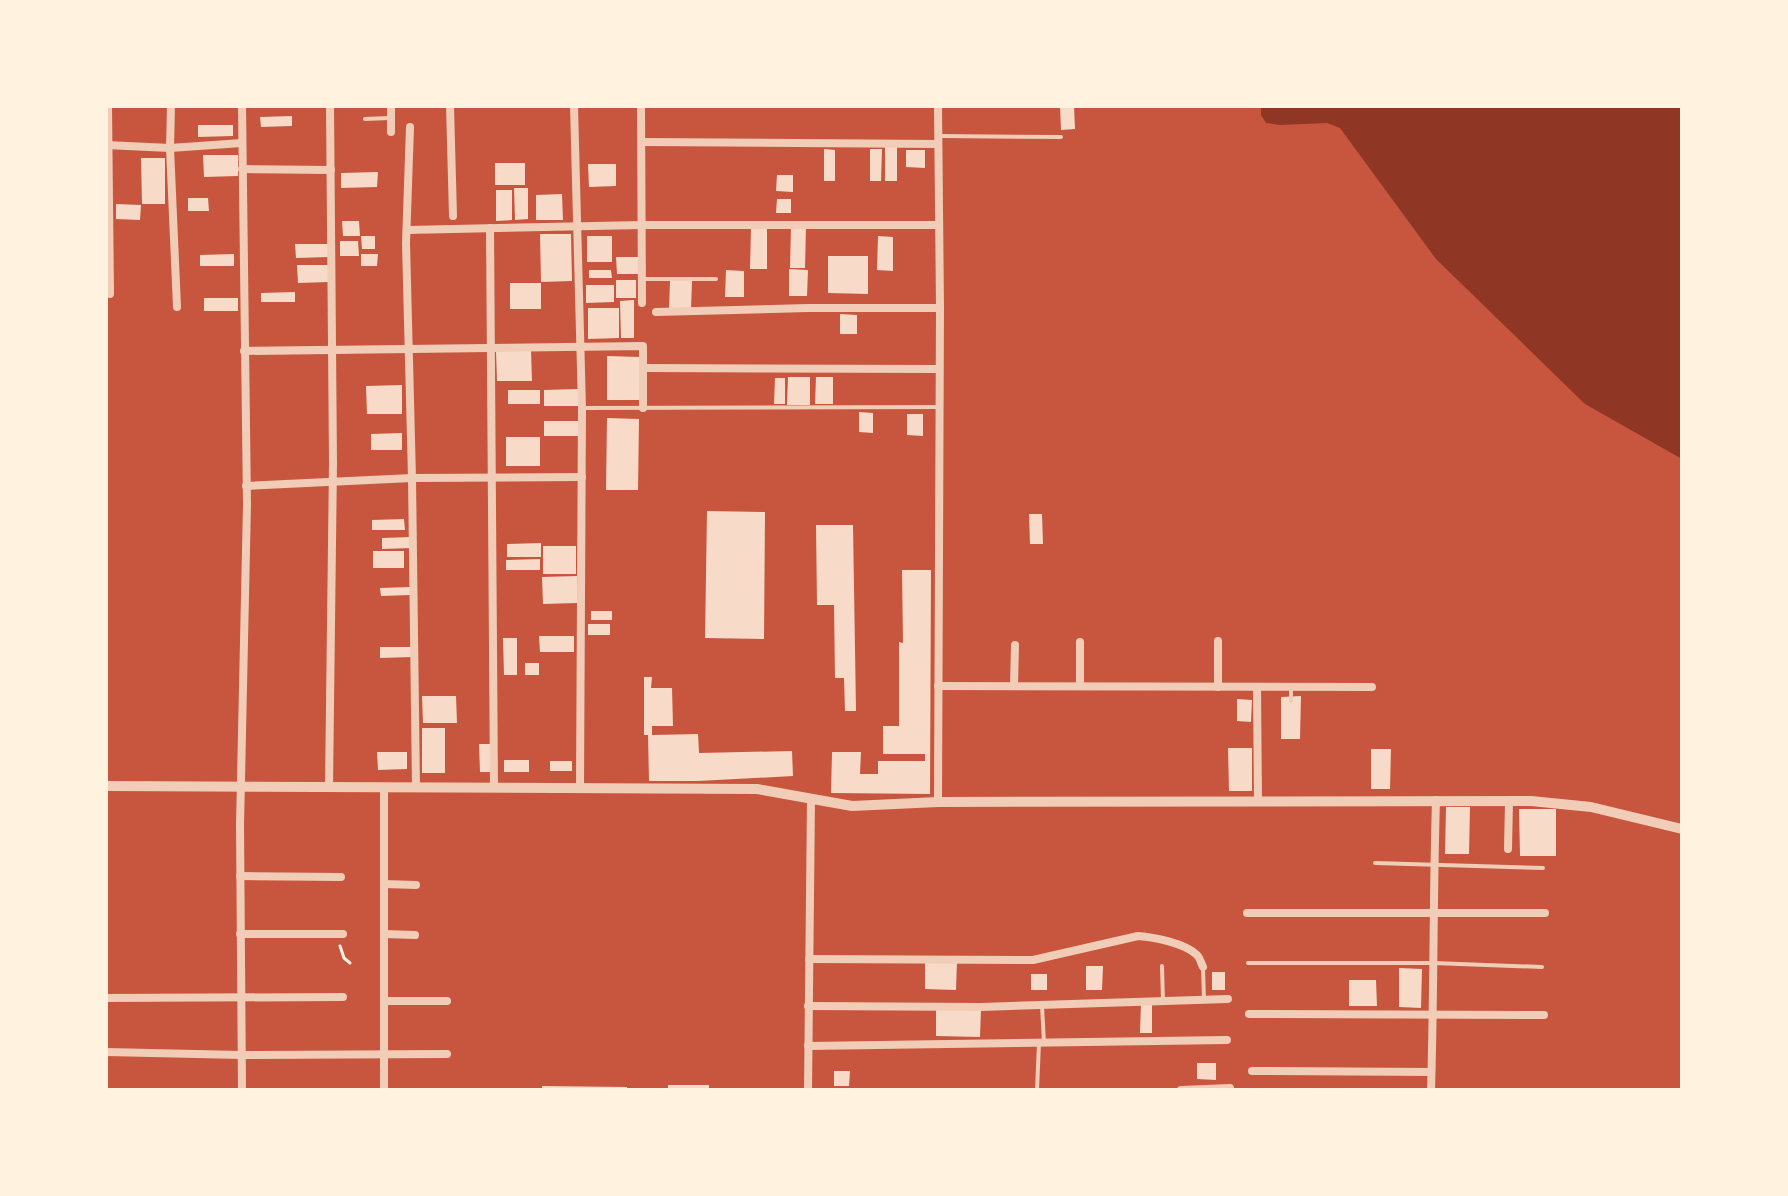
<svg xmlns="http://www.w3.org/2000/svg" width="1788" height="1196" font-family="'Libre Baskerville',serif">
  <rect width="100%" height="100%" fill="#c8553d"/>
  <!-- water -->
  <path fill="#8f3625" d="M1261,106h421v353l-97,-55 -149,-145 -96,-131 -13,-5 -47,2 -14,-2 -5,-8z"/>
  <!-- building -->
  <g fill="#f7dbc8">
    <path d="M1060,106h14l1,23 -14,1z"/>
    <path d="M292,116v10l-31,1 -1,-10z"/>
    <path d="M198,125h35v11l-35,1z"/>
    <rect x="885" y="145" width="12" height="36"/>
    <path d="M824,149l11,1v31h-11z"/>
    <path d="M870,149h12l-1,32h-11z"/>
    <path d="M906,150h19v18l-19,-1z"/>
    <path d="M203,155h35v21l-34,1z"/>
    <path d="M141,158h24v46h-23z"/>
    <rect x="495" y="163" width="30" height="22"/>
    <path d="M588,164h28v22l-27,1z"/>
    <path d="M378,172l-1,15 -36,1v-15z"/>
    <path d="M777,175h16v17l-17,-1z"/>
    <path d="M514,188h14v31l-13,1z"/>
    <path d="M496,190h16v30l-16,1z"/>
    <path d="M562,194l1,26h-27v-25z"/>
    <path d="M188,198h20l1,13h-21z"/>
    <path d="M777,199h14v14h-15z"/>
    <path d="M116,204l25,1 -1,15 -24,-1z"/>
    <path d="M342,221h17l1,15h-17z"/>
    <path d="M791,226h15l-1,42h-15z"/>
    <path d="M751,228h16v41h-17z"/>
    <path d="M540,234h31l1,47 -31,1z"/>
    <path d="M361,236h14v13h-13z"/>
    <rect x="587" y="236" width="25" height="26"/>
    <path d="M878,236l15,1v34l-16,-1z"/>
    <path d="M340,241h18l1,15h-19z"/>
    <path d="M295,244h35v13l-34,1z"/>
    <path d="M234,254v12h-34v-11z"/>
    <path d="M361,254h17l-1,12h-16z"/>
    <path d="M828,256h40v38l-40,-1z"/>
    <path d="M616,257h22v17h-21z"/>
    <path d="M297,265h32v17l-31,1z"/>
    <path d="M789,269l19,1 -1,26h-18z"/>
    <path d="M589,270h22l1,8h-23z"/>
    <path d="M726,270l18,1v26h-19z"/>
    <rect x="616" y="280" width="20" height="18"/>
    <path d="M670,281h22l-1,29 -22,-1z"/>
    <rect x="510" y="283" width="31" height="26"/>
    <path d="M586,285h28v17l-28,1z"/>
    <path d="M295,292v10h-34v-9z"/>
    <rect x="204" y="298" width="34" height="13"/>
    <path d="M634,300v38h-13l-1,-37z"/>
    <path d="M588,308h31v30l-31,1z"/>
    <path d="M840,314l17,1v19h-17z"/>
    <path d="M531,350l1,31h-35l-1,-30z"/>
    <path d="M607,356l33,1v43h-33z"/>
    <path d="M788,377h22v28h-23z"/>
    <path d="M816,377h17v27h-18z"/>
    <path d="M775,378h10v26h-11z"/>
    <path d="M402,385v29h-35l-1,-28z"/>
    <path d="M578,389v17h-34v-16z"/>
    <rect x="508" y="390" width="32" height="14"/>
    <path d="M859,412l14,1v20l-14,-1z"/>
    <path d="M907,414h16v22l-16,-1z"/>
    <path d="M607,418l32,1 -1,71h-32z"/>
    <rect x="544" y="421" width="34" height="15"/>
    <path d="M402,433v17h-31v-16z"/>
    <rect x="506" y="437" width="34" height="29"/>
    <path d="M707,511l58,1 -1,127 -59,-1z"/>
    <path d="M1029,514h13l1,30h-13z"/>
    <path d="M404,519l1,11h-33v-10z"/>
    <path d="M816,525h37l3,186h-11l-1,-33h-9l-1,-73h-17z"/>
    <path d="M411,537l1,11 -30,1v-11z"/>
    <path d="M541,543v14h-34v-13z"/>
    <rect x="543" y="546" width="33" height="28"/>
    <rect x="373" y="551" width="31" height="17"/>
    <path d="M540,559v11h-34v-10z"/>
    <path d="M902,570h29l-1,224 -99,-1 1,-41h29l-1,22h18v-13h47v-7h-42v-28h16v-84l4,1z"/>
    <path d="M577,576v27l-34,1 -1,-27z"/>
    <path d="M410,587v8l-29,1 -1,-8z"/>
    <rect x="591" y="611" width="21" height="9"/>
    <rect x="588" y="624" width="22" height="11"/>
    <path d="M539,636h35v16h-34z"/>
    <path d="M503,638h14v37h-13z"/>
    <path d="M380,647h32v10l-32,1z"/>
    <rect x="525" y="663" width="14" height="12"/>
    <path d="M644,677h8l-1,11h21l1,38h-21v9l46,-1 1,19 93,-2 1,25 -95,5h-49l-1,-46h-4z"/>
    <path d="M422,696h34l1,27h-34z"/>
    <path d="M1301,696l-1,43h-19v-42z"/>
    <path d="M1237,699l15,1 -1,22 -14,-1z"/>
    <rect x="422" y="728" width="23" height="45"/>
    <path d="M479,744h11v28h-10z"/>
    <path d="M1228,748h24v43h-23z"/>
    <path d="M1371,749h20l-1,40h-19z"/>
    <path d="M377,752h30v17l-29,1z"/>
    <rect x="504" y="760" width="25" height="12"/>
    <rect x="550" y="761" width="22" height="10"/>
    <path d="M1446,807h24l-1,47h-24z"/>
    <path d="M1519,809h37v47h-36z"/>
    <path d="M925,960l32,1 -1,29 -31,-1z"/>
    <path d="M1086,966h17l-1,24h-16z"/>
    <path d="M1399,968l23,1 -1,39 -22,-1z"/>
    <rect x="1212" y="972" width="13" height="18"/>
    <rect x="1031" y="974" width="16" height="16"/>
    <path d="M1349,980h27l1,26h-28z"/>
    <path d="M1141,1003h11v30h-12z"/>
    <path d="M936,1009h45l-1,28 -44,-1z"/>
    <path d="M1197,1063h19v17l-19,-1z"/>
    <path d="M834,1071h16l-1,15h-15z"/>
    <rect x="668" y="1085" width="41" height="5"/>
    <path d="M542,1086l85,1v3h-85z"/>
  </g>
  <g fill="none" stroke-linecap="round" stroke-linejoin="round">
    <!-- path -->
    <path stroke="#fff3e0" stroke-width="3" d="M340,946l4,12 6,5"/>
    <!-- service -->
    <g stroke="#f1ccb7" stroke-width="4">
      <path d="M365,119l24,-1"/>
      <path d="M940,136l121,1"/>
      <path d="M643,279h73"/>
      <path d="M582,408l357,-1"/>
      <path d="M1291,687v14"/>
      <path d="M1375,863l168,5"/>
      <path d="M1248,963h185l109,4"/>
      <path d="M1162,966l1,35"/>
      <path d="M1203,967l1,33"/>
      <path d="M1042,1005l2,38"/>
      <path d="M1037,1090l2,-47"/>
    </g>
    <!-- minor -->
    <g stroke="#f1ccb7" stroke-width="8">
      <path d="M108,106l2,188"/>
      <path d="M171,106l-1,42 7,159"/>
      <path d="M391,106v26"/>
      <path d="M450,106l3,110"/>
      <path d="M574,106l8,302 -2,380"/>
      <path d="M641,106l1,197"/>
      <path d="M410,127l-4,116 6,235 4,310"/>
      <path d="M642,142l296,2"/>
      <path d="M106,145l64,3 72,-5"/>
      <path d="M242,169l89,1"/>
      <path d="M490,228l4,560"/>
      <path d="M407,230l235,-5h296"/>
      <path d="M656,312l152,-4h132"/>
      <path d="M244,351l399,-5v62"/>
      <path d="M644,368l294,1"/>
      <path d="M246,486l166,-8 170,-1"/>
      <path d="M1080,642v44"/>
      <path d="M938,686l434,1"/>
      <path d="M1014,686l1,-41"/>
      <path d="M1218,687v-46"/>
      <path d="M1257,687l1,115"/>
      <path d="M329,787l4,-324 -3,-357"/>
      <path d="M384,787v303"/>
      <path d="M938,802l2,-494 -2,-202"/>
      <path d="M1508,849l1,-48"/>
      <path d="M240,876l101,1"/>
      <path d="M384,884l32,1"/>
      <path d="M1247,913h298"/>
      <path d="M240,934h103"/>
      <path d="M384,934l31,1"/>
      <path d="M809,959l224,1 105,-24c15,1 47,7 59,19 3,3 4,8 6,12"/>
      <path d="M106,998l237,-1"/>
      <path d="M384,1001h63"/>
      <path d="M808,1006l173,1 247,-8"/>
      <path d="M1249,1014l295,1"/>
      <path d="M808,1046l419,-6"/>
      <path d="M106,1052l135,3 206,-1"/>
      <path d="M1252,1071l179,1"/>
      <path d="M242,1090l-2,-265 7,-321 -5,-398"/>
      <path d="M808,1090l3,-291"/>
      <path d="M1181,1090l49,-2"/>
      <path d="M1431,1090c3,-97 2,-193 5,-290"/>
    </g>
    <!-- tertiary -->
    <path stroke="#f1ccb7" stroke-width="10" d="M106,786l651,3 95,17 86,-4 593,-1 60,6 91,22"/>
  </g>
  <!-- border -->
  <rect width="1788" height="1196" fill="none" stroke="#fff3e0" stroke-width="216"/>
</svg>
